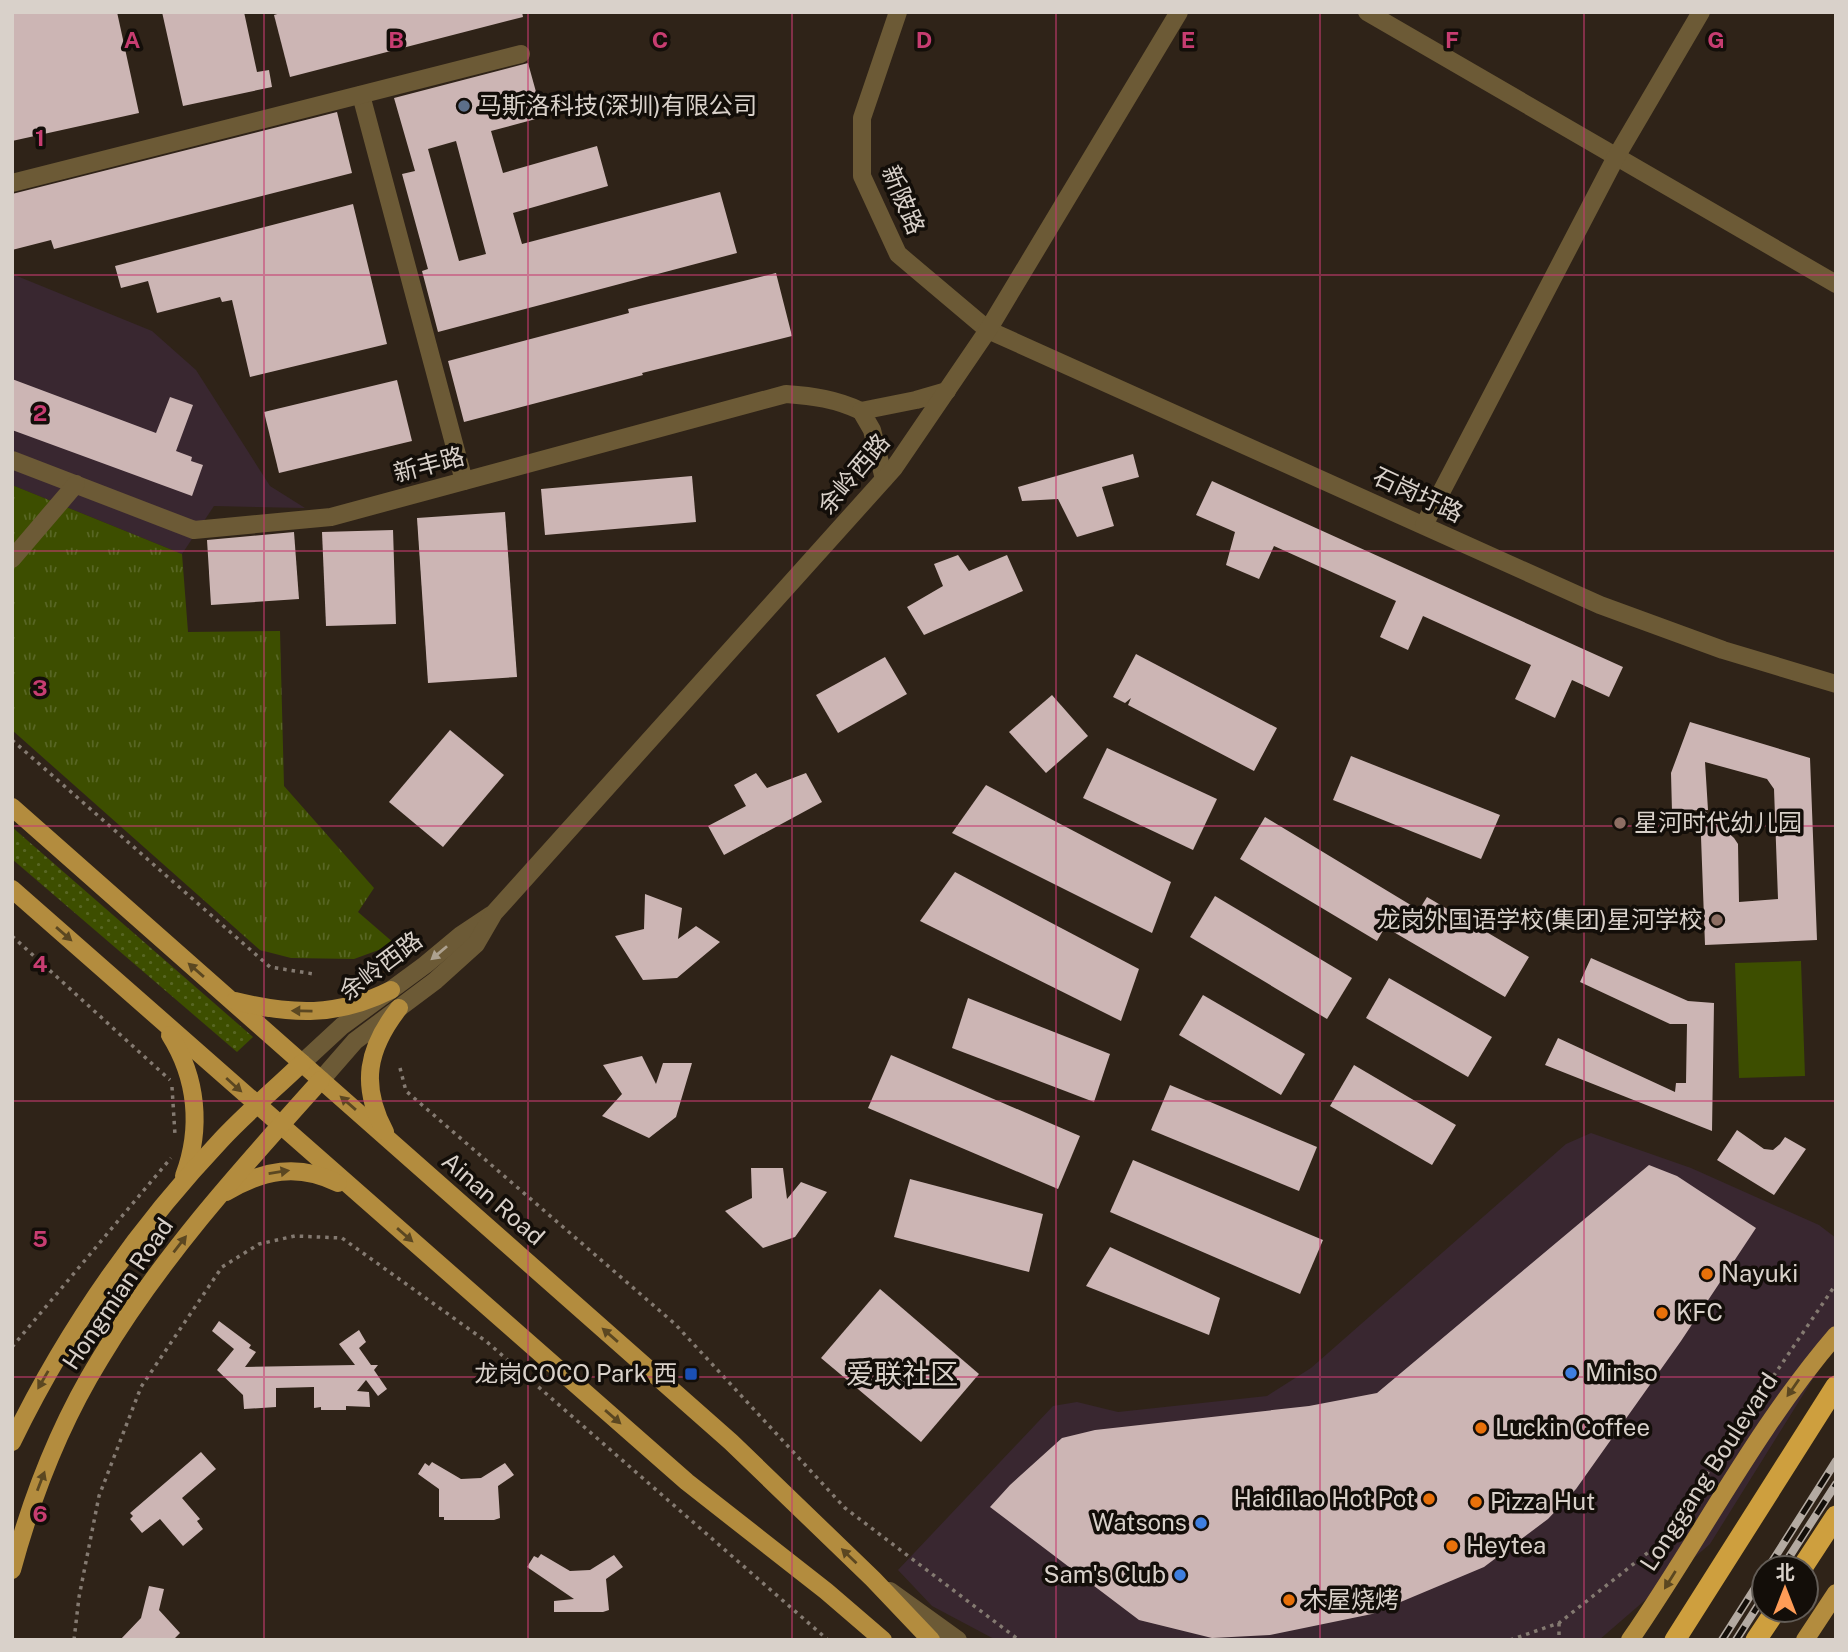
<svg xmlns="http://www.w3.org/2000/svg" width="1848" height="1652" font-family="'Public Sans','Noto Sans SC',sans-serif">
  <defs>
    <pattern id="grass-tufts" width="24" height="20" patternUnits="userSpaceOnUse" patternTransform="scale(1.75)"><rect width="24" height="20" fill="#3d4e00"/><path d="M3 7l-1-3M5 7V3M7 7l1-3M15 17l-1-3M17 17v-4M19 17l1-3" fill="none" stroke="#586624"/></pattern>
    <pattern id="garden-dots" width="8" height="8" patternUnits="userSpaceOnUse" patternTransform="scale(1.75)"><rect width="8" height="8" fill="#3d4e00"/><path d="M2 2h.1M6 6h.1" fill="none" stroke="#586624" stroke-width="1.8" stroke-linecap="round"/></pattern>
  </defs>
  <rect width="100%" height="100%" fill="#2f2318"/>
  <!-- commercial -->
  <g fill="#392730">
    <path d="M12,274l140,57 44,39 74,116 35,22 -91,-2 -32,48 -170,-69z"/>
    <path d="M1591,1133l100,35 128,57 17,13v104l-126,202 -111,96h-603l-64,-34 -34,-36 155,-164 24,-4 41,10 149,-16 44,-28 255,-224z"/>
  </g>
  <!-- grass -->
  <path fill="url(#grass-tufts)" d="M12,485l170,69 6,78 92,-1 4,155 90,102 -16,24 37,32 -41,15 -63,-1 -31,-8 -248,-220z"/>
  <!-- garden -->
  <path fill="url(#garden-dots)" d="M12,827l241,210 -16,15 -225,-193z"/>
  <!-- pitch -->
  <path fill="#3d4e00" d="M1801,961l4,115 -66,2 -4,-115z"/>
  <!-- building -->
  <g fill="#ccb5b4" fill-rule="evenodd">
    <path d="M12,12h105l22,101 -127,28z"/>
    <path d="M162,12h82l13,60 12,-2 3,17 -89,19z"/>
    <path d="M284,12h238l1,5 -233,60 -16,-62z"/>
    <path d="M528,63l15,54 -52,14 12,42 94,-27 11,40 -95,27 9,31 198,-52 17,61 -299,79 -16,-61 6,-2 -26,-95 13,-3 -21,-73zM456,141l30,113 -27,7 -31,-112z"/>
    <path d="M337,112l15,61 -298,76 -3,-9 -39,10v-56z"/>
    <path d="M353,204l34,140 -137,33 -18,-77 -10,2 -2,-5 -63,16 -9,-32 -27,7 -6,-22z"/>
    <path d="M776,273l16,63 -150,37 1,2 -179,47 -16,-61 181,-48 -1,-4z"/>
    <path d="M12,379l144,54 14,-36 23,8 -17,46 16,6 -1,4 12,4 -11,31 -180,-66z"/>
    <path d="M397,380l15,61 -133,32 -15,-61z"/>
    <path d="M1133,454l6,23 -37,10 12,39 -37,11 -19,-38 -36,2 -4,-14z"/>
    <path d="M692,476l4,46 -151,13 -4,-46z"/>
    <path d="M1212,481l411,186 -14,30 -37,-17 -17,38 -40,-19 16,-34 -108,-49 -15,34 -28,-13 16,-36 -122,-55 -15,33 -33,-14 9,-33 -39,-17z"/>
    <path d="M505,512l12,165 -89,6 -11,-165z"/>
    <path d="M393,530l3,94 -70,2 -4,-94z"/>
    <path d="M294,532l5,67 -88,6 -4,-65z"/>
    <path d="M958,555l11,16 38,-16 16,36 -99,44 -17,-28 36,-21 -9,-22z"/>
    <path d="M1136,654l141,74 -23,43 -126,-66 3,-7 -6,5 -12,-6z"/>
    <path d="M885,657l22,37 -69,39 -22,-38z"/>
    <path d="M1052,695l36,41 -42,37 -37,-41z"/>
    <path d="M1690,722l120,36 7,182 -112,5 -5,-135 -28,2 -1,-39zM1705,762l62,17 7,10 4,110 -39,3 -1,-58 -4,-6 -30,-28h4z"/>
    <path d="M450,730l54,45 -61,72 -54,-45z"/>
    <path d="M1107,748l110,51 -24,51 -110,-52z"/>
    <path d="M1351,756l149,59 -19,44 -148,-59z"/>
    <path d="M756,773l11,15 39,-15 16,29 -98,53 -16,-29 38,-20 -12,-21z"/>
    <path d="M986,785l185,97 -19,51 -200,-100z"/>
    <path d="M1265,817l154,93 8,-13 102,60 -24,40 -120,-70 -8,14 -137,-82z"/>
    <path d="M955,872l184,97 -18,52 -201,-100z"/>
    <path d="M645,894l37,14 -4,31 18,-13 24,16 -43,36 -34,2 -28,-44 29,-7z"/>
    <path d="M1215,896l137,82 -25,41 -137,-82z"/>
    <path d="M1591,958l97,43 26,2 -2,128 -167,-66 13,-27 117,54 1,-9h10l1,-59h-17l-90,-42z"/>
    <path d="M1389,978l103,59 -24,40 -102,-59z"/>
    <path d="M1203,995l102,59 -24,41 -102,-60z"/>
    <path d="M968,998l142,56 -16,48 -142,-54z"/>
    <path d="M891,1055l189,81 -22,53 -190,-81z"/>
    <path d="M642,1056l14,28 7,-21h29l-16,54 -27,21 -47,-22 20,-22 -19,-29z"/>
    <path d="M1354,1065l102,60 -24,40 -102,-59z"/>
    <path d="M1170,1085l147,62 -18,44 -148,-61z"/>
    <path d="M1737,1130l27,19 9,1 7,-6 5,-7 21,12 -32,46 -57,-35z"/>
    <path d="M1133,1160l190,80 -23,54 -190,-82z"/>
    <path d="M1649,1165l28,11 79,52 -75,113 -105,148 -28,30 -64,48 -112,47 -102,21 -58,3 -73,-18 -149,-113 20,-22 52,-47 33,-8 214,-24 68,-13z"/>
    <path d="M751,1168h32l4,31 14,-17 26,10 -32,45 -32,11 -38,-37 27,-13z"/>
    <path d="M910,1179l133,35 -14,58 -135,-35z"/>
    <path d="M1110,1247l110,51 -11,37 -123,-49z"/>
    <path d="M880,1289l99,85 -58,68 -100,-84z"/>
    <path d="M219,1321l32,24 -2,3 7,4 -11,15 110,-2 -16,-21 20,-14 7,12 -7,6 12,17h7l-4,5 13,19 -9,7 -12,-16 -9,11 12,1 1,15 -24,-1v4h-25v-3l-7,1v-21l-38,1v19l-32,2 -1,-14 -26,-25 17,-21 -22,-18z"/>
    <path d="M201,1452l15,17 -34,29 18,21 -3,2 6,8 -20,17 -23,-27 -18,14 -12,-14 3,-3 -3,-3z"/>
    <path d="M432,1462l29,17 20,-1 24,-15 9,12 -16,11 2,32 -6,2h-50v-3h-5v-28l-21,-15 7,-11 4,3z"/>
    <path d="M541,1554l29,17 20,-1 24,-15 9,12 -17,12 3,31 -6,2h-49v-11l20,-2 -47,-32 7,-11 4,2z"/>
    <path d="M149,1586l15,3 -5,21 21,23 -7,7h-53l21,-22z"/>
  </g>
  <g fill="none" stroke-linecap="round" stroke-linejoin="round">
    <!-- path -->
    <g stroke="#847a71" stroke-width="3.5" stroke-dasharray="3.5 5" stroke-linecap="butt">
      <path d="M12,740l258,227 44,7"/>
      <path d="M12,936l158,144"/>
      <path d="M400,1068l6,23 269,233 170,184 174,132"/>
      <path d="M172,1087l3,48"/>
      <path d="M12,1347l159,-189"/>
      <path d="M1559,1623v17"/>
      <path d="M74,1640l5,-43 20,-101 42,-109 81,-120 37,-23 36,-8 47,2 145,104 341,298"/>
      <path d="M1510,1640l49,-17 101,-80 176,-259"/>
    </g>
    <!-- minor -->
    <g stroke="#6c5a36" stroke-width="18">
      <path d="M898,12l-36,106v58l36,78 90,76 612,275 123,45 113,34"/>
      <path d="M1367,12l469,272"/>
      <path d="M361,95l103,386"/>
      <path d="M12,183l509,-129"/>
      <path d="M12,460l182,70 137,-13 455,-123c27,2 50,5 75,17"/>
      <path d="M884,479l-12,-49 -11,-19 55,-11 31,-9"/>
      <path d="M1424,525l192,-368 85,-145"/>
      <path d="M12,559l64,-75"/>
      <path d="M302,1063l40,-37 83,-61 36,-30 30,-20"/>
      <path d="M321,1080l34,-39 80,-60 41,-37 18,-31 400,-445 94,-138 191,-318"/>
      <path d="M890,1591l68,49"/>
    </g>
    <!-- major -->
    <g stroke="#b38c3e" stroke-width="18">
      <path d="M12,807l719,635 142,137 58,61"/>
      <path d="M12,889l675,593 139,109 57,49"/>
      <path d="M235,1001c57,14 102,16 156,-11"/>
      <path d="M170,1035c27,43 32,93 14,141"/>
      <path d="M385,1132c-25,-47 -18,-83 14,-124"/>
      <path d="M226,1192c37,-22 72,-29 112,-9"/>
      <path d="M12,1442c54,-111 124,-212 209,-302 25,-27 54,-51 81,-77"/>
      <path d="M12,1570c20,-74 48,-146 88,-211 61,-102 142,-191 221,-279"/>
      <path d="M1630,1640c70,-101 126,-212 206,-305"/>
      <path d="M1805,1640l31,-47"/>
    </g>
    <!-- highway -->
    <g stroke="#ce9f3e" stroke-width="21">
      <path d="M1802,1568l34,-52"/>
      <path d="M1675,1640l161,-254"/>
      <path d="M1756,1640l20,-30"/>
    </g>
    <defs>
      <g id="rail">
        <path d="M1768,1568l68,-107"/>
        <path d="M1782,1568l54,-84"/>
        <path d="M1722,1640l42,-66"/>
        <path d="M1736,1640l28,-44"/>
      </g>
    </defs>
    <!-- rail casing -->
    <use href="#rail" stroke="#b3aaa2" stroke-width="8"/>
    <!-- rail -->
    <use href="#rail" stroke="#130e09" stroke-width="5" stroke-dasharray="16" stroke-linecap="butt"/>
  </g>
  <!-- one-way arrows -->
  <defs><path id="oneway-solid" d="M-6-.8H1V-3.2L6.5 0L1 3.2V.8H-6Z" transform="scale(1.75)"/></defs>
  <g fill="#5b4721">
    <use href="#oneway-solid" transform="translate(64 934) rotate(41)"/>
    <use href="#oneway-solid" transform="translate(196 970) rotate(-139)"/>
    <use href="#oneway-solid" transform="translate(302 1011) rotate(-179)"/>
    <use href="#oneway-solid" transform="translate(234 1085) rotate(42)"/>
    <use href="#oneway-solid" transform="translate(348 1103) rotate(-139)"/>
    <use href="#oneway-solid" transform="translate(279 1172) rotate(-9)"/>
    <use href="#oneway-solid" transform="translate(405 1235) rotate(41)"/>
    <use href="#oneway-solid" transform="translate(180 1244) rotate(-52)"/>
    <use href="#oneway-solid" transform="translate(610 1335) rotate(-139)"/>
    <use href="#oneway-solid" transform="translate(43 1380) rotate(120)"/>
    <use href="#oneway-solid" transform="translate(1793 1388) rotate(125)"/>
    <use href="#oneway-solid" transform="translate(613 1417) rotate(41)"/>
    <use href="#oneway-solid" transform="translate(41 1481) rotate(-69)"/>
    <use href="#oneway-solid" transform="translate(849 1556) rotate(-136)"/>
    <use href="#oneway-solid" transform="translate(1670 1580) rotate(122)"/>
  </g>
  <use fill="#ada18f" href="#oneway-solid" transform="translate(439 953) rotate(140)"/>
  <!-- grid -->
  <path fill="none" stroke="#c73d71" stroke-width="2" stroke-opacity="0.55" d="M264,12v1628M528,12v1628M792,12v1628M1056,12v1628M1320,12v1628M1584,12v1628M12,275h1824M12,551h1824M12,826h1824M12,1101h1824M12,1377h1824"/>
  <!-- markers -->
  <circle fill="#5c6f8a" stroke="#130e09" stroke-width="2.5" cx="464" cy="106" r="7"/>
  <g fill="#8d6e63" stroke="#130e09" stroke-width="2.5">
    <circle cx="1620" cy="823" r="7"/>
    <circle cx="1717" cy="920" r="7"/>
  </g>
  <g fill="#e8710a" stroke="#130e09" stroke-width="2.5">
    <circle cx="1707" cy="1274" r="7"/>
    <circle cx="1662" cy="1313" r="7"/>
    <circle cx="1481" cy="1428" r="7"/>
    <circle cx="1429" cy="1499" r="7"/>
    <circle cx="1476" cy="1502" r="7"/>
    <circle cx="1452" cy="1546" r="7"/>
    <circle cx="1289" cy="1600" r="7"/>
  </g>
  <g fill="#3f7fe0" stroke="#130e09" stroke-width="2.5">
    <circle cx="1571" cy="1373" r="7"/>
    <circle cx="1201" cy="1523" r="7"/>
    <circle cx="1180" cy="1575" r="7"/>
  </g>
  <rect fill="#1a4fb4" stroke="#130e09" stroke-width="2.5" x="684" y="1367" width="14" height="14" rx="3.5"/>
  <g text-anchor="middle" stroke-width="7" stroke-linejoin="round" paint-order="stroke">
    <!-- poi labels -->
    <g font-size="24" fill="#d9d1ca" stroke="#130e09" text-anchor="start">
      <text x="478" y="114">马斯洛科技(深圳)有限公司</text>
      <text x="1634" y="831">星河时代幼儿园</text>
      <text x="1703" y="928" text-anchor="end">龙岗外国语学校(集团)星河学校</text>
      <text x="1721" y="1282">Nayuki</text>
      <text x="1676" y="1321">KFC</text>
      <text x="1585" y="1381">Miniso</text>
      <text x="677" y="1382" text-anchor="end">龙岗COCO Park 西</text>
      <text x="1495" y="1436">Luckin Coffee</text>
      <text x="1415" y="1507" text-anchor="end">Haidilao Hot Pot</text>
      <text x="1490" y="1510">Pizza Hut</text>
      <text x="1187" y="1531" text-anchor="end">Watsons</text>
      <text x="1466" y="1554">Heytea</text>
      <text x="1166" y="1583" text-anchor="end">Sam's Club</text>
      <text x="1303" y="1608">木屋烧烤</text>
    </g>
    <!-- street labels -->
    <g font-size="24" fill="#d9d1ca" stroke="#130e09">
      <text transform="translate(903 200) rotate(67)" y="8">新陂路</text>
      <text transform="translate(429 465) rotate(-15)" y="8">新丰路</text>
      <text transform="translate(854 474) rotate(-50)" y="8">余岭西路</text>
      <text transform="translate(1418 495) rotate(25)" y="8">石岗圩路</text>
      <text transform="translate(381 966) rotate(-37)" y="8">余岭西路</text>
      <text transform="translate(493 1199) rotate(41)" y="8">Ainan Road</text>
      <text transform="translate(118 1294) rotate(-56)" y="8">Hongmian Road</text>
      <text transform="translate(1709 1472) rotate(-57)" y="8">Longgang Boulevard</text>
    </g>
    <!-- quarter labels -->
    <g font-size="28" fill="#d9d1ca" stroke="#130e09">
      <text x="902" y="1384">爱联社区</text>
    </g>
  </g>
  <g font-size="23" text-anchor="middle" font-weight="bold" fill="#c73d71" stroke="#130e09" stroke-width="7" stroke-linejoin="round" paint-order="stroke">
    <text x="132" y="48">A</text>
    <text x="396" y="48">B</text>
    <text x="660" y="48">C</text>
    <text x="924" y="48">D</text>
    <text x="1188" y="48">E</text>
    <text x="1452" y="48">F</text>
    <text x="1716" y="48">G</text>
    <text x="40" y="146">1</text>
    <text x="40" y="421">2</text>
    <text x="40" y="696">3</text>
    <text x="40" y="972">4</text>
    <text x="40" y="1247">5</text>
    <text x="40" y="1522">6</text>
  </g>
  <!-- border -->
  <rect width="1848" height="1652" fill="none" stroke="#d9d1ca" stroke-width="28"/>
  <!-- north arrow -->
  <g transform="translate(1785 1589)"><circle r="33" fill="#130e09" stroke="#625c56" stroke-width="2"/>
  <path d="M0-5L12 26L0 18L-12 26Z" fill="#fe9c57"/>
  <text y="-10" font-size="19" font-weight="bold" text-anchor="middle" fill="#d9d1ca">北</text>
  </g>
</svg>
